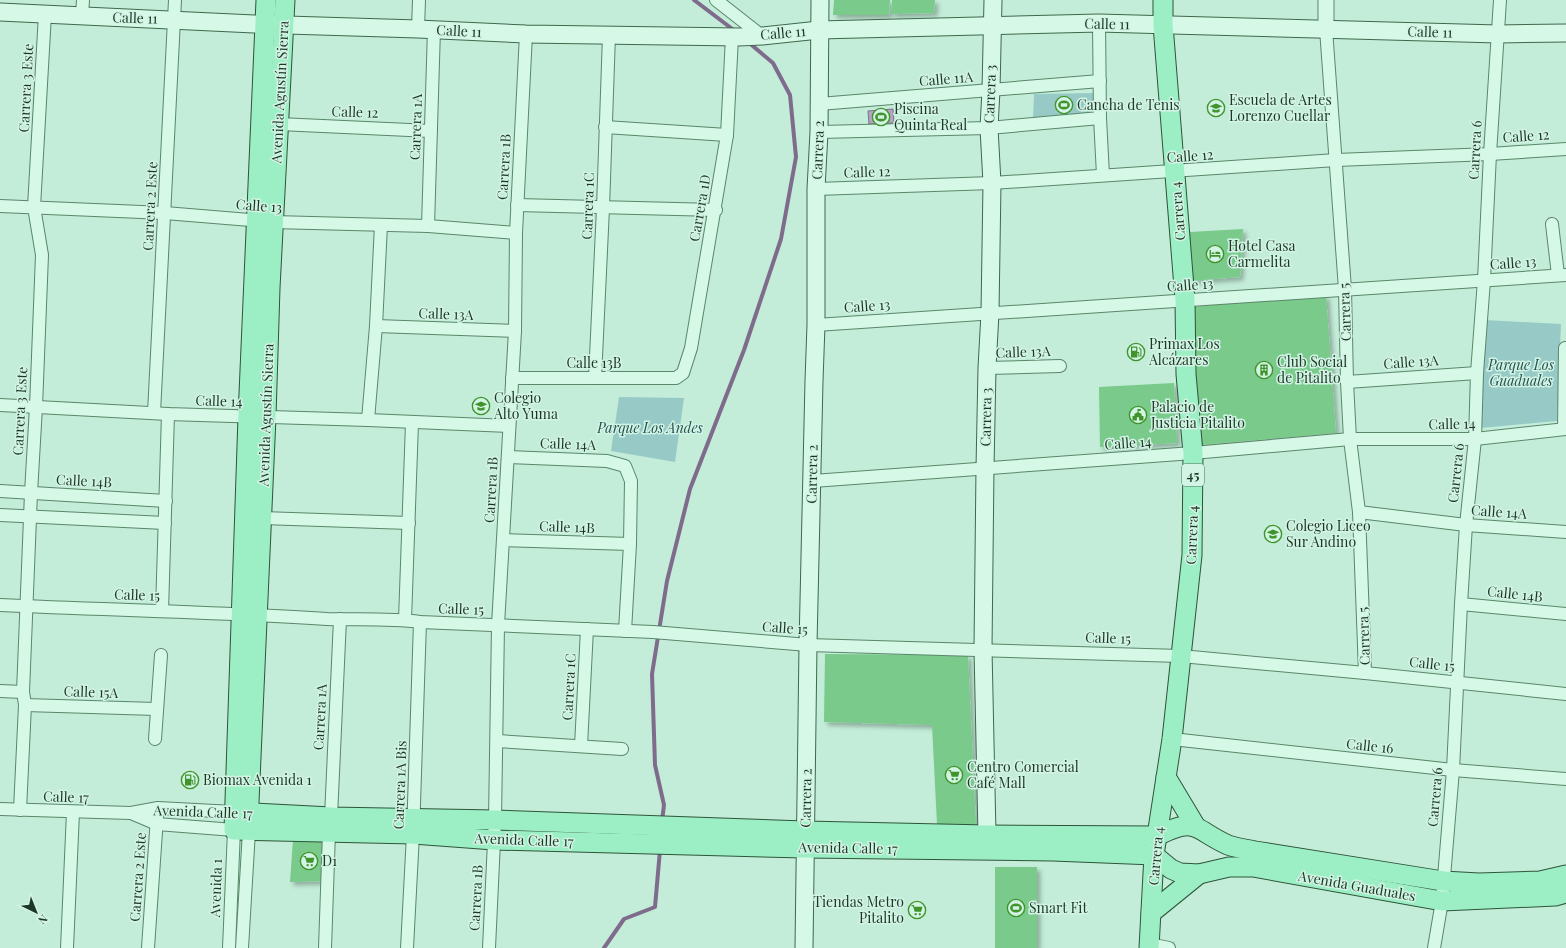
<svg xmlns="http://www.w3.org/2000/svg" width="1566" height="948" font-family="'Playfair Display',serif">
  <defs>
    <filter id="shadow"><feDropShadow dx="3.5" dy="3.5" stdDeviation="2" flood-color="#0004"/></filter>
  </defs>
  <rect width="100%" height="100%" fill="#c3edd8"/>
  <!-- green -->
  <g fill="#97cac7">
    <path d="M1095,93v24l-62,3 1,-26z"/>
    <path d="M1485,320l76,4 -4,97 -76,7z"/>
    <path d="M619,397l65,1 -9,64 -64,-11z"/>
  </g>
  <!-- water -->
  <path fill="#b3a5c0" stroke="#7f6c8d" d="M893,109l1,14 -25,1 -1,-13z"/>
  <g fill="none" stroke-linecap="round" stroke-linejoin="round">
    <!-- stream -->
    <g stroke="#7f6c8d" stroke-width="4">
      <path d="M694,0l41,31"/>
      <path d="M662,821l2,-16 -9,-40 -3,-91 15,-93 23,-92 54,-139 37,-111 15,-82 -6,-62 -17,-32 -25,-21"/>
      <path d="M604,948l20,-29 31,-12 5,-57"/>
    </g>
  </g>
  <!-- building -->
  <g fill="#7aca8c" filter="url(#shadow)">
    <path d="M834,0h56l-1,15h-56z"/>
    <path d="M892,0h43l-1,13 -43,1z"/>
    <path d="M1243,229l-3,48 -51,4 1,-49z"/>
    <path d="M1326,295l10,138 -135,12 -10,-138z"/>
    <path d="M1174,383l3,60 -77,4 -1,-60z"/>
    <path d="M825,654l143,1 8,171 -39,-2 -5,-99 -108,-3z"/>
    <path d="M293,840l33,1 -1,40 -35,1z"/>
    <rect x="995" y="867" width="42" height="81"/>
  </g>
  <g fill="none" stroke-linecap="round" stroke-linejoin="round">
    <defs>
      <g id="minor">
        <path d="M716,0l46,36"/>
        <path d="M82,15l1,-15"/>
        <path d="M1099,23l1,95 3,57"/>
        <path d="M418,29l1,-29"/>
        <path d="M1326,29l19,260 2,93 3,57 9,73 6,161"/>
        <path d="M819,104l281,-23"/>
        <path d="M279,124l152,7"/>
        <path d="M605,127l122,8"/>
        <path d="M819,132l170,-4 111,-10"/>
        <path d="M816,189l176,-6 344,-23 154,-6 76,-5"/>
        <path d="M517,205l199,5"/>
        <path d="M0,206l165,7 108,9 155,4 88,7"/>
        <path d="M1552,224l6,51"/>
        <path d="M428,226l6,-197"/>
        <path d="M816,325l750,-50"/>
        <path d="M376,326l139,5"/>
        <path d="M987,368l73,-2"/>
        <path d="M512,378h164l7,-5 8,-25 36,-213 5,-98"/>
        <path d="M595,378l8,-170 6,-173"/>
        <path d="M1347,382l130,-9"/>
        <path d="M0,405l168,9 200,6 141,6"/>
        <path d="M154,413l21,-413"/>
        <path d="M368,420l8,-94 5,-101"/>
        <path d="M1564,429l1,-81"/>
        <path d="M508,457l99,4 18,5 6,15 -1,63 -5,87"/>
        <path d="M813,481l380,-28 157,-14h125l91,-10"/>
        <path d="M0,491l166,10"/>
        <path d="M1359,512l107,13 100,7"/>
        <path d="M0,515l165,8"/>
        <path d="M262,518l147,5"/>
        <path d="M503,540l127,4"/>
        <path d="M1461,604l105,10"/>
        <path d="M0,605c109,5 218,7 327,14 31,1 62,-1 93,3l233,10 155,13 373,11 184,17 201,21"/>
        <path d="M162,611l6,-197"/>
        <path d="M405,620l7,-197"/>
        <path d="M0,691l23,1"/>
        <path d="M25,705l131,4"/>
        <path d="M155,739l6,-84"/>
        <path d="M1172,739l281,31 113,9"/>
        <path d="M497,741l125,8"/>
        <path d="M581,746l6,-117"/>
        <path d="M0,809l131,4 27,-5 76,4"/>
        <path d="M20,810l5,-105 -2,-13 8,-199 5,-86 6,-152 -8,-48 11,-193"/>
        <path d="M131,813l26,11 77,6 -5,118"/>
        <path d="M331,817l9,-198"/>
        <path d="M1149,944l20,4"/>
        <path d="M67,948l6,-136"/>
        <path d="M148,948l9,-131"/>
        <path d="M242,948l7,-117"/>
        <path d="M325,948l4,-116"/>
        <path d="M407,948l6,-114 7,-212"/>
        <path d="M489,948l6,-128 3,-195 17,-294 1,-98 10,-199"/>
        <path d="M1434,948l8,-47 11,-131 8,-166 5,-79 9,-86 2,-66 7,-93 6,-126 10,-154"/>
      </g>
      <path id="tertiary" d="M1326,29v-29"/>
      <g id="secondary">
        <path d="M0,12l254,12 164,5 108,5 213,3 23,-1 57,-6 280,-7 399,11 68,-1"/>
        <path d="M987,835l-4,-186 2,-181 2,-100 3,-55 2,-130 -3,-55 2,-38 2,-90"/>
        <path d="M804,948l4,-303 6,-264 2,-56v-136l3,-57 1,-132"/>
      </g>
      <g id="primary">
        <path d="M266,0l-18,417 -14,413 179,4 81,6 311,8 248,3 101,4"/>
        <path d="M1166,777l30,50"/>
        <path d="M234,812l97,5 164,3 310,11 182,4 170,1c41,-20 36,-7 71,9 8,3 18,4 27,6l188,30 36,2 61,-2 26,-6"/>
        <path d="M248,825l18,-408 4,-129 15,-288"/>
        <path d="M1154,855l17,14 9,4 19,1 30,-7h24l189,34 113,-5 11,-3"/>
        <path d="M1151,913l48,-39"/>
        <path d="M1149,948l5,-93 18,-116 20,-184 1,-102 -7,-79 -1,-74 -22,-275v-25"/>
      </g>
    </defs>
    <!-- minor casing -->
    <use href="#minor" stroke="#5a8669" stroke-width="14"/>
    <!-- tertiary casing -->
    <use href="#tertiary" stroke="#5a8669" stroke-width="17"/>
    <!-- secondary casing -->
    <use href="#secondary" stroke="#3e684b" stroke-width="19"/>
    <!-- primary casing -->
    <use href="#primary" stroke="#2e5439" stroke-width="21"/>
    <!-- minor -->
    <use href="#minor" stroke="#d6f8e7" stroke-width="12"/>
    <!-- tertiary -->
    <use href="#tertiary" stroke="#d6f8e7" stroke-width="15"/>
    <!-- secondary -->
    <use href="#secondary" stroke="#d6f8e7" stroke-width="17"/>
    <!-- primary -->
    <use href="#primary" stroke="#9cefc5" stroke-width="19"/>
  </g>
  <!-- icons -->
  <defs>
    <symbol id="stadium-ring" viewBox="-11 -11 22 22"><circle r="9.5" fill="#d2f4e4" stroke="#41942c" stroke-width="1.5"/><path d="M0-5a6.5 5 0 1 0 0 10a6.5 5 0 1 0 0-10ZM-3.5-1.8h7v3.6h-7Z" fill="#41942c"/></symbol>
    <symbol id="school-ring" viewBox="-11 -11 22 22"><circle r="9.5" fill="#d2f4e4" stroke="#41942c" stroke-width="1.5"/><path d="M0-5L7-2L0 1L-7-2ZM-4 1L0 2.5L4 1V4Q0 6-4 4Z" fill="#41942c"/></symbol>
    <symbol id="hotel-ring" viewBox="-11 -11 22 22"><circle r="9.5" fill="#d2f4e4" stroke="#41942c" stroke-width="1.5"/><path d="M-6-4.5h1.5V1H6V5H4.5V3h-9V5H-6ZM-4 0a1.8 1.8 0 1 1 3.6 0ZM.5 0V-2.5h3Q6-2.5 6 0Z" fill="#41942c"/></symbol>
    <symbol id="fuel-ring" viewBox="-11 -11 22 22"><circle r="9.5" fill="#d2f4e4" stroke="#41942c" stroke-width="1.5"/><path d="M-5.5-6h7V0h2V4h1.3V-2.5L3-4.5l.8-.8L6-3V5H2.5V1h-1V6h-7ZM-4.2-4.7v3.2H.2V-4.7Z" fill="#41942c"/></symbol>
    <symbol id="building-ring" viewBox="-11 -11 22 22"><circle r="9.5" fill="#d2f4e4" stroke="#41942c" stroke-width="1.5"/><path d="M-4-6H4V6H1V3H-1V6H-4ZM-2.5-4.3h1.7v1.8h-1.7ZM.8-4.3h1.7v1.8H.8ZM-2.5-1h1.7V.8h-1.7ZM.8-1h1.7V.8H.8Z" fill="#41942c"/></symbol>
    <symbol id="civic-ring" viewBox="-11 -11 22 22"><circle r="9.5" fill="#d2f4e4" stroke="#41942c" stroke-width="1.5"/><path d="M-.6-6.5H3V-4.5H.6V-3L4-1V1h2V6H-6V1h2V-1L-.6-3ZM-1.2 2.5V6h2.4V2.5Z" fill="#41942c"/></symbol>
    <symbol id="supermarket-ring" viewBox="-11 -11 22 22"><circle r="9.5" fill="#d2f4e4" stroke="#41942c" stroke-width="1.5"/><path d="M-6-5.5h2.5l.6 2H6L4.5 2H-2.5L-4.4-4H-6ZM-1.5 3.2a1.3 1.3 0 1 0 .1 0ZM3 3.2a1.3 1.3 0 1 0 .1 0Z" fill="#41942c"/></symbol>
  </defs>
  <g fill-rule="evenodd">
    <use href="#stadium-ring" x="1054" y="95" width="20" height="20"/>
    <use href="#school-ring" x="1206" y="98" width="20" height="20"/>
    <use href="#stadium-ring" x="871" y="107" width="20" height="20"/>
    <use href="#hotel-ring" x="1205" y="244" width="20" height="20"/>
    <use href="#fuel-ring" x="1126" y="342" width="20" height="20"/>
    <use href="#building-ring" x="1254" y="360" width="20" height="20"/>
    <use href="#school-ring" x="471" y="396" width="20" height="20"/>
    <use href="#civic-ring" x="1128" y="405" width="20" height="20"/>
    <use href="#school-ring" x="1263" y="524" width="20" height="20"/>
    <use href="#supermarket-ring" x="944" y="765" width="20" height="20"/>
    <use href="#fuel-ring" x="180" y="770" width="20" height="20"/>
    <use href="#supermarket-ring" x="299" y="851" width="20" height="20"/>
    <use href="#stadium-ring" x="1006" y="898" width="20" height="20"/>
    <use href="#supermarket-ring" x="907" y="900" width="20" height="20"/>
  </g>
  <g text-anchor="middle" stroke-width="3" stroke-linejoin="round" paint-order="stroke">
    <!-- shield labels -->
    <rect fill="#d2f4e4" stroke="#54705e" stroke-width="1" x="1182" y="464" width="22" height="22" rx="3"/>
    <g font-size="13" font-weight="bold" fill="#1e3725">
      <text x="1193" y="480">45</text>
    </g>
    <!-- street labels -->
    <g font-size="14" fill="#1e3725" stroke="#d2f4e4">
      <text transform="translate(135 18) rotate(2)" y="5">Calle 11</text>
      <text transform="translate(1107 24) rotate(1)" y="5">Calle 11</text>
      <text transform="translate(459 31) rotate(3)" y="5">Calle 11</text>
      <text transform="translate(1430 32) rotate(2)" y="5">Calle 11</text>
      <text transform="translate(783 33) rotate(-5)" y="5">Calle 11</text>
      <text transform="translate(946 79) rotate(-5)" y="5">Calle 11A</text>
      <text transform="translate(26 88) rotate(-87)" y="5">Carrera 3 Este</text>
      <text transform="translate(280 92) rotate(-87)" y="5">Avenida Agustín Sierra</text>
      <text transform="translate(990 94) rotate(-88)" y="5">Carrera 3</text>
      <text transform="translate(355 112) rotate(2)" y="5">Calle 12</text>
      <text transform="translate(416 127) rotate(-88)" y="5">Carrera 1A</text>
      <text transform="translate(1526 136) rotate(-4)" y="5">Calle 12</text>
      <text transform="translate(818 150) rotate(-88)" y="5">Carrera 2</text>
      <text transform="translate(1475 150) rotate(-87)" y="5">Carrera 6</text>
      <text transform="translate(1190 156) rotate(-4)" y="5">Calle 12</text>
      <text transform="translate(504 167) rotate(-87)" y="5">Carrera 1B</text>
      <text transform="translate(867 172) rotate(-2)" y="5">Calle 12</text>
      <text transform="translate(150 206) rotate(-87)" y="5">Carrera 2 Este</text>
      <text transform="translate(259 206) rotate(4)" y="5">Calle 13</text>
      <text transform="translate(588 206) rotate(-88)" y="5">Carrera 1C</text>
      <text transform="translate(700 208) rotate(-80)" y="5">Carrera 1D</text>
      <text transform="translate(1178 211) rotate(-95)" y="5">Carrera 4</text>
      <text transform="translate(1513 263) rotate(-4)" y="5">Calle 13</text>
      <text transform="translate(1190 285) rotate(-4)" y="5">Calle 13</text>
      <text transform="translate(867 306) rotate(-4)" y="5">Calle 13</text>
      <text transform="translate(1345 312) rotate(-92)" y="5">Carrera 5</text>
      <text transform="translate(446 314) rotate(2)" y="5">Calle 13A</text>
      <text transform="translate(1023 352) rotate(-2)" y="5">Calle 13A</text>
      <text transform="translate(1411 362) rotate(-4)" y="5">Calle 13A</text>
      <text x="594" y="368">Calle 13B</text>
      <text transform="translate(219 401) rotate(2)" y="5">Calle 14</text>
      <text transform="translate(20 411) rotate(-87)" y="5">Carrera 3 Este</text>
      <text transform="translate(266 415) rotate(-88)" y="5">Avenida Agustín Sierra</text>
      <text transform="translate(986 417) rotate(-89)" y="5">Carrera 3</text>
      <text transform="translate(1452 424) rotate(-1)" y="5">Calle 14</text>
      <text transform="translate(1128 443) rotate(-4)" y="5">Calle 14</text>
      <text transform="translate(568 444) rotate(2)" y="5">Calle 14A</text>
      <text transform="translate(1456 473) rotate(-84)" y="5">Carrera 6</text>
      <text transform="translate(812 474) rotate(-89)" y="5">Carrera 2</text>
      <text transform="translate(84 481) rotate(3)" y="5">Calle 14B</text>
      <text transform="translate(491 490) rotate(-87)" y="5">Carrera 1B</text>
      <text transform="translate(1499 512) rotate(4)" y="5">Calle 14A</text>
      <text transform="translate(567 527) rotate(2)" y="5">Calle 14B</text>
      <text transform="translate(1192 535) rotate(-88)" y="5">Carrera 4</text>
      <text transform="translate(1515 594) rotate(6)" y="5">Calle 14B</text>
      <text transform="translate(137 595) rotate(2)" y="5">Calle 15</text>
      <text transform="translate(461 609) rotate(2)" y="5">Calle 15</text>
      <text transform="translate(785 628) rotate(4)" y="5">Calle 15</text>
      <text transform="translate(1364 636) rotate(-92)" y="5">Carrera 5</text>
      <text transform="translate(1108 638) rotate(2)" y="5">Calle 15</text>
      <text transform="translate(1432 664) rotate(6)" y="5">Calle 15</text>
      <text transform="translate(569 687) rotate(-87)" y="5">Carrera 1C</text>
      <text transform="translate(91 692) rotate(2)" y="5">Calle 15A</text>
      <text transform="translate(320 717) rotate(-87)" y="5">Carrera 1A</text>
      <text transform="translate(1370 746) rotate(6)" y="5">Calle 16</text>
      <text transform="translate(400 785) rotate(-88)" y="5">Carrera 1A Bis</text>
      <text transform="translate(66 797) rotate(2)" y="5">Calle 17</text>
      <text transform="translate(1435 797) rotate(-85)" y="5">Carrera 6</text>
      <text transform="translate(806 798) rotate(-89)" y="5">Carrera 2</text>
      <text transform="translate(203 812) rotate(2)" y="5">Avenida Calle 17</text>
      <text transform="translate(524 840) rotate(2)" y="5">Avenida Calle 17</text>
      <text transform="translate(848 848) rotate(1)" y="5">Avenida Calle 17</text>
      <text transform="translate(1156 856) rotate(-85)" y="5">Carrera 4</text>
      <text transform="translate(138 877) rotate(-86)" y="5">Carrera 2 Este</text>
      <text transform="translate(1357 886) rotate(10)" y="5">Avenida Guaduales</text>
      <text transform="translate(216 888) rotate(-88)" y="5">Avenida 1</text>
      <text transform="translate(476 898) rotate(-87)" y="5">Carrera 1B</text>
    </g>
    <!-- poi labels -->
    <g font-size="14" fill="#1e3725" stroke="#d2f4e4" text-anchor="start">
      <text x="1229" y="105">Escuela de Artes<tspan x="1229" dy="16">Lorenzo Cuellar</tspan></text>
      <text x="1077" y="110">Cancha de Tenis</text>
      <text x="894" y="114">Piscina<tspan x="894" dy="16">Quinta Real</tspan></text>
      <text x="1228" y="251">Hotel Casa<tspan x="1228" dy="16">Carmelita</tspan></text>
      <text x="1149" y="349">Primax Los<tspan x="1149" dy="16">Alcázares</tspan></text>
      <text x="1277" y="367">Club Social<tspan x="1277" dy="16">de Pitalito</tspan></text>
      <text x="494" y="403">Colegio<tspan x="494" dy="16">Alto Yuma</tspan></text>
      <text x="1151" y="412">Palacio de<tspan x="1151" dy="16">Justicia Pitalito</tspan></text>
      <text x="1286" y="531">Colegio Liceo<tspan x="1286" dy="16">Sur Andino</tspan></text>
      <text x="967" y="772">Centro Comercial<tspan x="967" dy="16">Café Mall</tspan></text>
      <text x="203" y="785">Biomax Avenida 1</text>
      <text x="322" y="866">D1</text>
      <text x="904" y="907" text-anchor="end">Tiendas Metro<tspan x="904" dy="16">Pitalito</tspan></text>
      <text x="1029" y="913">Smart Fit</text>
    </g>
    <!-- park labels -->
    <g font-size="14" font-style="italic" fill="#255052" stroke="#d2f4e4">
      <text x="1521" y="370">Parque Los<tspan x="1521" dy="16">Guaduales</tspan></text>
      <text x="650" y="433">Parque Los Andes</text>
    </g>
  </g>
  <!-- north arrow -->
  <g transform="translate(36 912) rotate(137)" stroke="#d2f4e4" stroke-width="3" paint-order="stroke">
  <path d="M0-3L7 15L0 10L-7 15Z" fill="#1e3725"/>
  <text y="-6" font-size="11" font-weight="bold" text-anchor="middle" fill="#1e3725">N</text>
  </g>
</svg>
